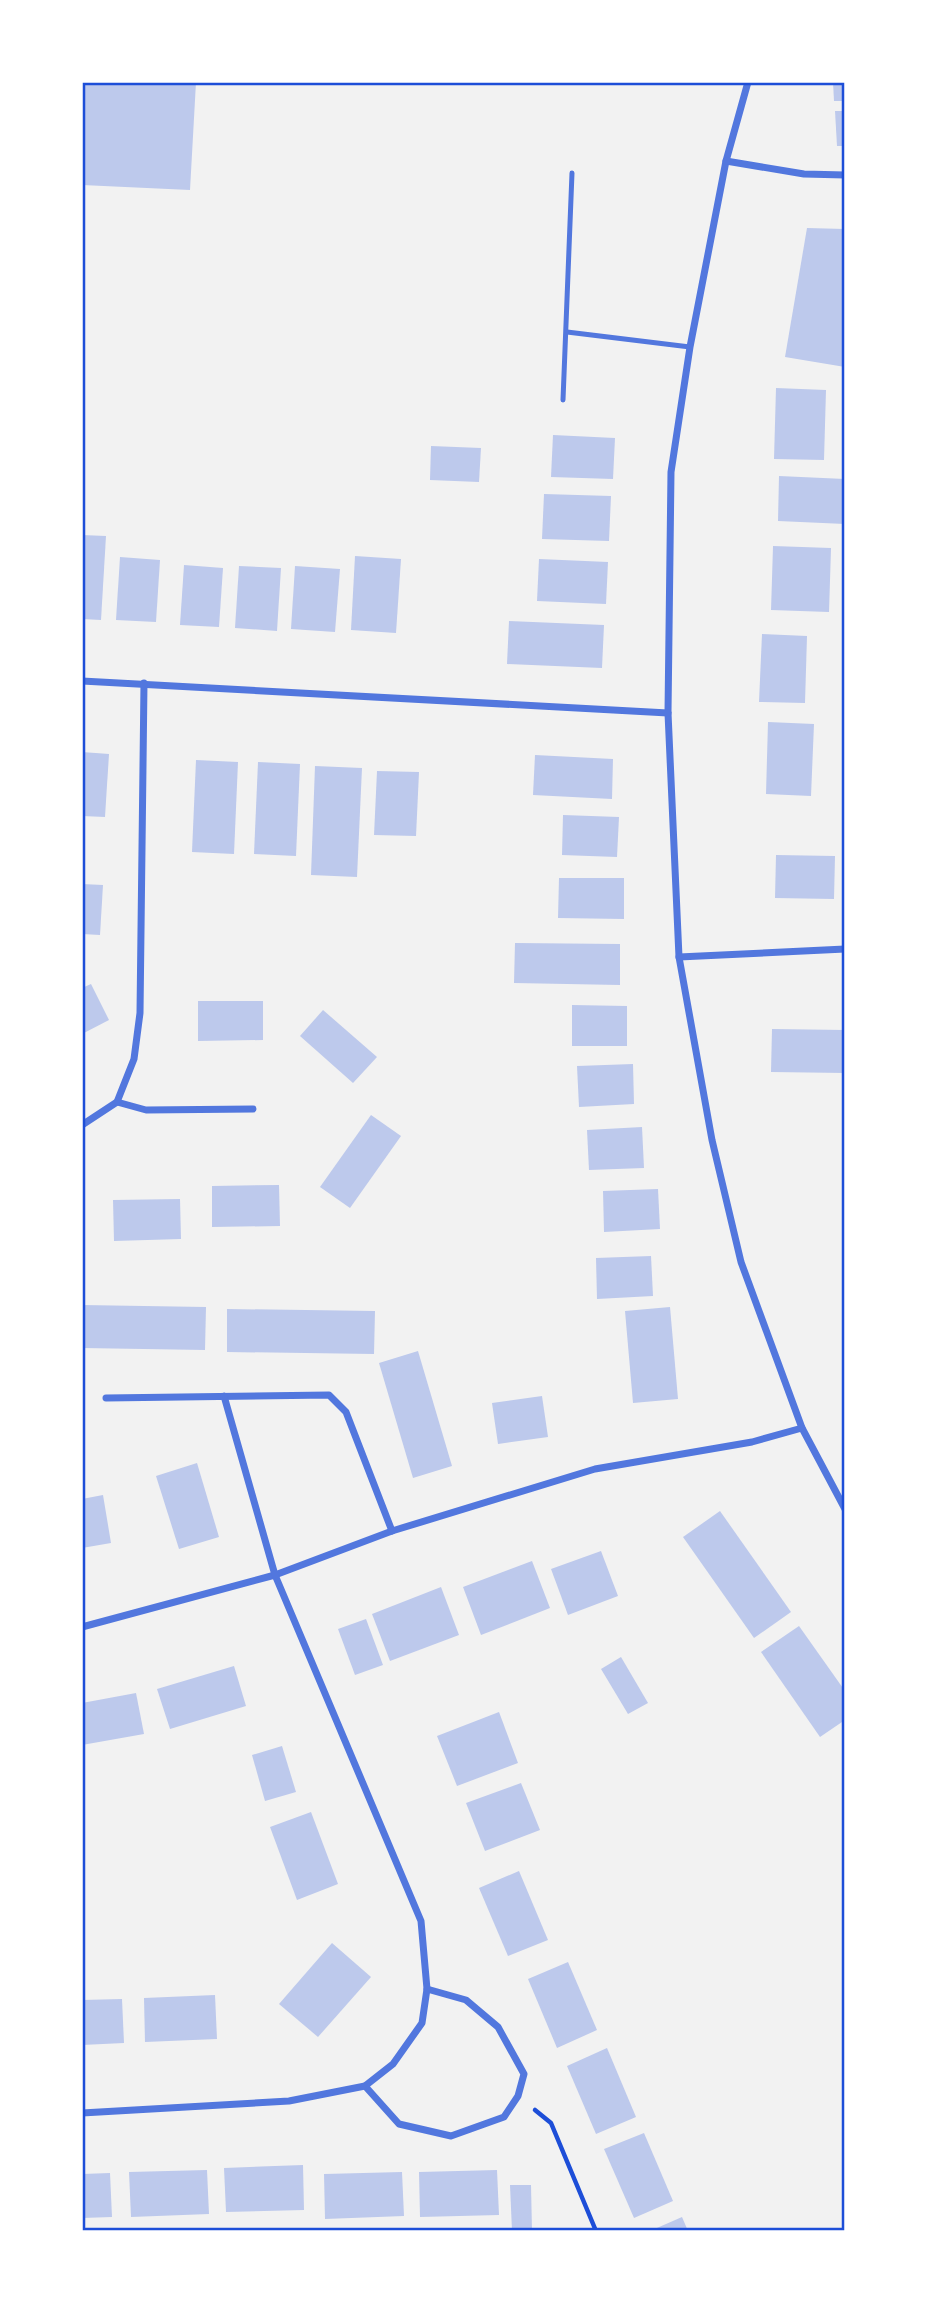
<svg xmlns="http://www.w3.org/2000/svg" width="927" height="2313" font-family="Montserrat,sans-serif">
  <rect width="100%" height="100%" fill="#f2f2f2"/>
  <!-- building -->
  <g fill="#bdc9ec">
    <path d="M82,82h114l-6,108 -108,-5z"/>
    <path d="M833,82h12v19h-11z"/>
    <path d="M835,111h10v35h-8z"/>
    <path d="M807,228l38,1v138l-60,-10z"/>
    <path d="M776,388l50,2 -2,70 -50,-1z"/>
    <path d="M553,435l62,3 -2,41 -62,-2z"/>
    <path d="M431,446l50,2 -2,34 -49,-2z"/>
    <path d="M779,476l66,3v45l-67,-3z"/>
    <path d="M544,494l67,2 -2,45 -67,-2z"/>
    <path d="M82,535l24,1 -5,84 -19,-1z"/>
    <path d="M773,546l58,2 -2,64 -58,-2z"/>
    <path d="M355,556l46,3 -5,74 -45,-3z"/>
    <path d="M120,557l40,3 -4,62 -40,-2z"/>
    <path d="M539,559l69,3 -2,42 -69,-3z"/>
    <path d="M184,565l39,3 -4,59 -39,-2z"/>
    <path d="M239,566l42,2 -4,63 -42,-3z"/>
    <path d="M295,566l45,3 -5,63 -44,-3z"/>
    <path d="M509,621l95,4 -2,43 -95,-4z"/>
    <path d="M762,634l45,2 -2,67 -46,-1z"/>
    <path d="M768,722l46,2 -3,72 -45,-2z"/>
    <path d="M82,752l27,2 -4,63 -23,-1z"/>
    <path d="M535,755l78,4 -1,40 -79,-4z"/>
    <path d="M196,760l42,2 -4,92 -42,-2z"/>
    <path d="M258,762l42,2 -4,92 -42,-2z"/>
    <path d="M315,766l47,2 -5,109 -46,-2z"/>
    <path d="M377,771l42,1 -3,64 -42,-1z"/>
    <path d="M563,815l56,2 -2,40 -55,-2z"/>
    <path d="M776,855l59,1 -1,43 -59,-1z"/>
    <path d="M559,878h65v41l-66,-1z"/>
    <path d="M82,884l21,1 -3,50 -18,-1z"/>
    <path d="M515,943l105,1v41l-106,-2z"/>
    <path d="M91,984l18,36 -27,14v-46z"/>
    <path d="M198,1001h65v39l-65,1z"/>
    <path d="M572,1005l55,1v40h-55z"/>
    <path d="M323,1010l54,47 -24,26 -53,-47z"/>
    <path d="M772,1029l73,1v43l-74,-1z"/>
    <path d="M633,1064l1,40 -55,3 -2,-41z"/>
    <path d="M371,1115l30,21 -51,72 -30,-21z"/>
    <path d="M642,1127l2,41 -55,2 -2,-40z"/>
    <path d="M279,1185l1,41 -68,1v-41z"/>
    <path d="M658,1189l2,40 -56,3 -1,-41z"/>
    <path d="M180,1199l1,40 -67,2 -1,-41z"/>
    <path d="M651,1256l2,40 -56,3 -1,-41z"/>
    <path d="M82,1305l124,2 -1,43 -123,-2z"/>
    <path d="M670,1307l8,92 -45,4 -8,-92z"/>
    <path d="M227,1309l148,2 -1,43 -147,-2z"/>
    <path d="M418,1351l34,115 -39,12 -34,-115z"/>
    <path d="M542,1396l6,41 -50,7 -6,-41z"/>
    <path d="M197,1463l22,74 -40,12 -23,-73z"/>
    <path d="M103,1495l8,48 -29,5v-49z"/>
    <path d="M720,1511l71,101 -37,26 -71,-101z"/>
    <path d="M601,1551l17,45 -50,19 -17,-46z"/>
    <path d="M532,1561l18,47 -69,27 -18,-48z"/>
    <path d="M441,1587l18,48 -69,26 -18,-47z"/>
    <path d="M366,1619l17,46 -28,10 -17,-46z"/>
    <path d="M799,1626l46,65v29l-25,17 -59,-85z"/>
    <path d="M621,1657l27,46 -20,11 -27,-45z"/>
    <path d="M234,1666l12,40 -76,23 -13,-40z"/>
    <path d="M136,1693l8,41 -62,11v-42z"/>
    <path d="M499,1712l19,51 -61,23 -20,-50z"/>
    <path d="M282,1746l14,46 -31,9 -13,-46z"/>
    <path d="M521,1783l19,47 -55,21 -19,-48z"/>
    <path d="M311,1812l27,72 -41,16 -27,-73z"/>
    <path d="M519,1871l29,69 -40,16 -29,-68z"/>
    <path d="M332,1943l39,34 -53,60 -39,-33z"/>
    <path d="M568,1962l29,68 -40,18 -29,-69z"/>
    <path d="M215,1995l2,44 -72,3 -1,-44z"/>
    <path d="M122,1999l2,44 -42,2v-45z"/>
    <path d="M607,2048l29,69 -40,17 -29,-68z"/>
    <path d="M644,2133l29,68 -39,17 -30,-69z"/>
    <path d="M303,2165l1,45 -78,2 -2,-44z"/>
    <path d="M207,2170l2,44 -78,3 -2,-45z"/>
    <path d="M497,2170l2,45 -79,2 -1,-45z"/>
    <path d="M402,2172l2,44 -79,3 -1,-45z"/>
    <path d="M110,2173l2,44 -30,1v-44z"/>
    <path d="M510,2185h21l1,46h-20z"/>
    <path d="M682,2217l6,14h-38z"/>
  </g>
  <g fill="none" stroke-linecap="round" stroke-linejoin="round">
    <!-- path -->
    <path stroke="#1d4ed8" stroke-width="4.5" d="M535,2110l16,13 45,108"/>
    <!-- service -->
    <g stroke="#5277de" stroke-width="5">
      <path d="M567,332l123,15"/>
      <path d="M563,400l9,-227"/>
    </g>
    <!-- minor -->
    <g stroke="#5277de" stroke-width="7">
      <path d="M748,82l-22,79 -36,186 -19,125 -3,241 11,244 33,183 29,122 61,166 43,81"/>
      <path d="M726,161l78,13 41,1"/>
      <path d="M82,681l586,32"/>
      <path d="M679,957l166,-8"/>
      <path d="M117,1102l29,8 107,-1"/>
      <path d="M82,1125l35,-23 17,-43 6,-46 4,-330"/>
      <path d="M106,1398l223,-3 17,17 46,119"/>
      <path d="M82,1627l193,-52 117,-44 203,-62 157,-27 50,-14"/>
      <path d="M365,2086l34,38 52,12 53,-19 14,-21 6,-22 -26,-47 -32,-27 -39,-11"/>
      <path d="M82,2113l207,-12 76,-15 28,-22 29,-41 5,-34 -6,-68 -146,-346 -51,-179"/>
    </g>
  </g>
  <!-- border -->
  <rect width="927" height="2313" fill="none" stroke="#ffffff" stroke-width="168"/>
  <rect x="84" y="84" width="759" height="2145" fill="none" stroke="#1d4ed8" stroke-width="2.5"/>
</svg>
